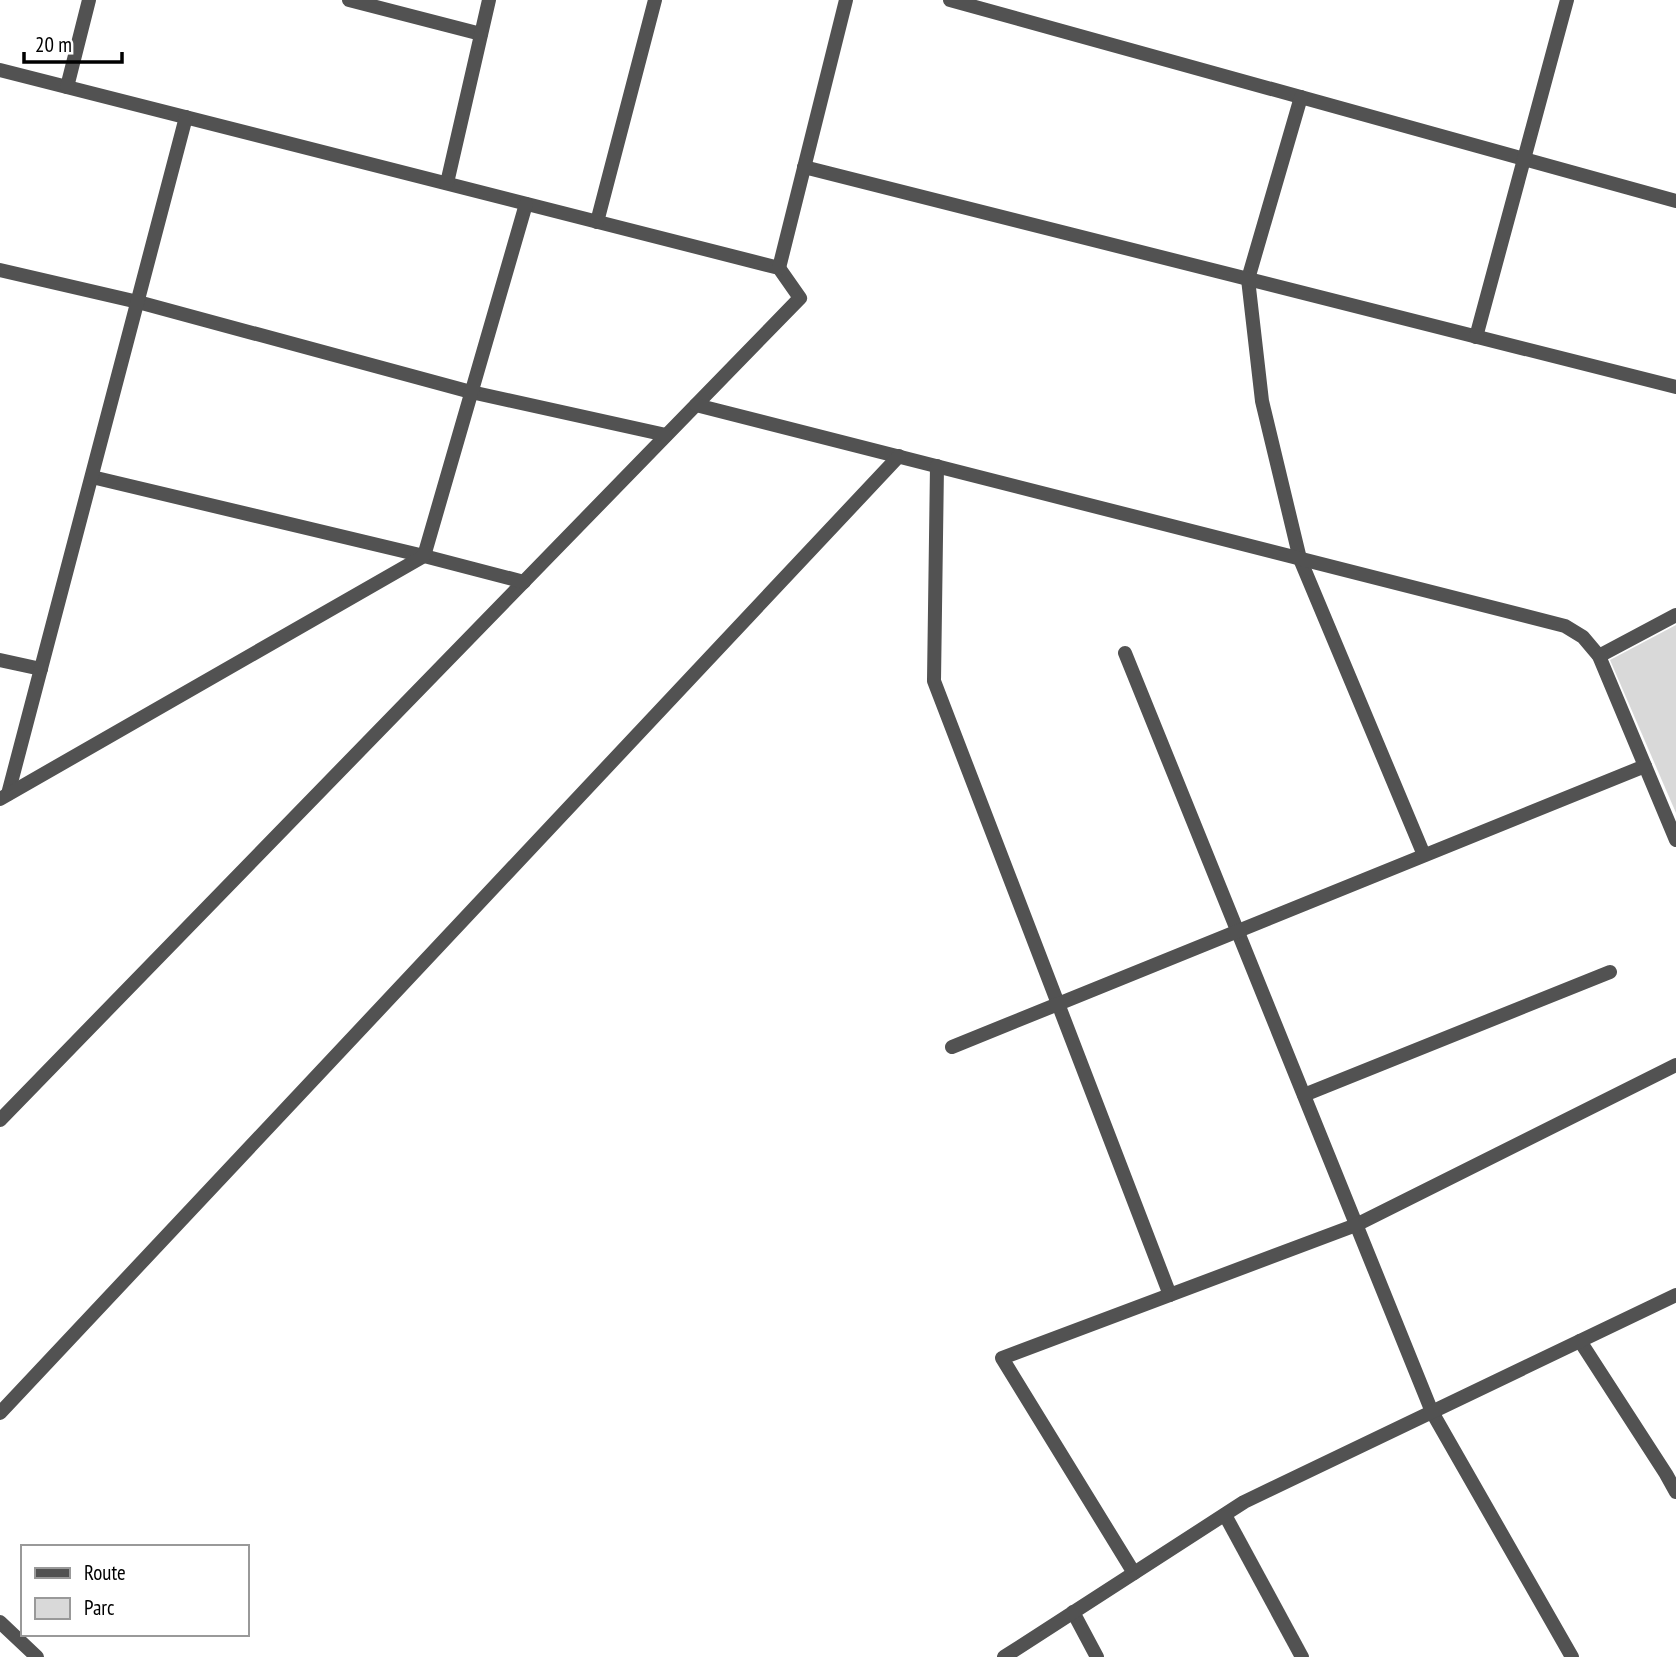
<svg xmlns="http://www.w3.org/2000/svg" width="1676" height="1657" font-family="'PT Sans Narrow',sans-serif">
  <rect width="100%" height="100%" fill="#fff"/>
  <!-- green -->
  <path fill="#d9d9d9" d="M1676,625v188l-66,-153z"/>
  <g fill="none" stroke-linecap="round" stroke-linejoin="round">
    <!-- minor -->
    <g stroke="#525252" stroke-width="14">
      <path d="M349,0l132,34"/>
      <path d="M950,0l726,201"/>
      <path d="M0,70l779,198 21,30 -800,822"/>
      <path d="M67,87l22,-87"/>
      <path d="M1301,97l-53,182 14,122 38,158 124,296"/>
      <path d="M804,167l872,220"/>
      <path d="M447,183l42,-183"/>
      <path d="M597,222l58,-222"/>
      <path d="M779,268l67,-268"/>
      <path d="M0,270l138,32 333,90 195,43"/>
      <path d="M1476,337l91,-337"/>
      <path d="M696,405l869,221 18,11 16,19 77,184"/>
      <path d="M937,466l-3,215 236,614"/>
      <path d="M92,477l332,79 100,26"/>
      <path d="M1125,653l307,759 140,245"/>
      <path d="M1599,656l77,-41"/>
      <path d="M0,660l41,9"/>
      <path d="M8,794l178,-677"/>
      <path d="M0,799l424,-243 102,-352"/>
      <path d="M952,1047l693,-281"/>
      <path d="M1304,1095l306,-123"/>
      <path d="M1580,1341l86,133 10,18"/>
      <path d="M0,1413l899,-957"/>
      <path d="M1225,1515l77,142"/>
      <path d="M1134,1573l-132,-215 354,-133 320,-160"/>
      <path d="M1073,1612l24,45"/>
      <path d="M0,1622l37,35"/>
      <path d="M1004,1657l240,-155 432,-207"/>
    </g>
  </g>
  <!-- legend -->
  <rect x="21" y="1545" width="228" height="91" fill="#ffffff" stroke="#999999" stroke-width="2"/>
  <rect x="35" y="1568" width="35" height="10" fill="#525252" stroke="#999999" stroke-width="2"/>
  <text x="84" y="1580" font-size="21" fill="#000000">Route</text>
  <rect x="35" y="1598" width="35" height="21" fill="#d9d9d9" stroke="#999999" stroke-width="2"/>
  <text x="84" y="1615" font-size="21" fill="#000000">Parc</text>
  <!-- scale -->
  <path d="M24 52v10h98v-10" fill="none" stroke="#000000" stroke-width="3.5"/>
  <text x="35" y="52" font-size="21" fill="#000000" stroke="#ffffff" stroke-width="5" paint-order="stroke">20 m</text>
</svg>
